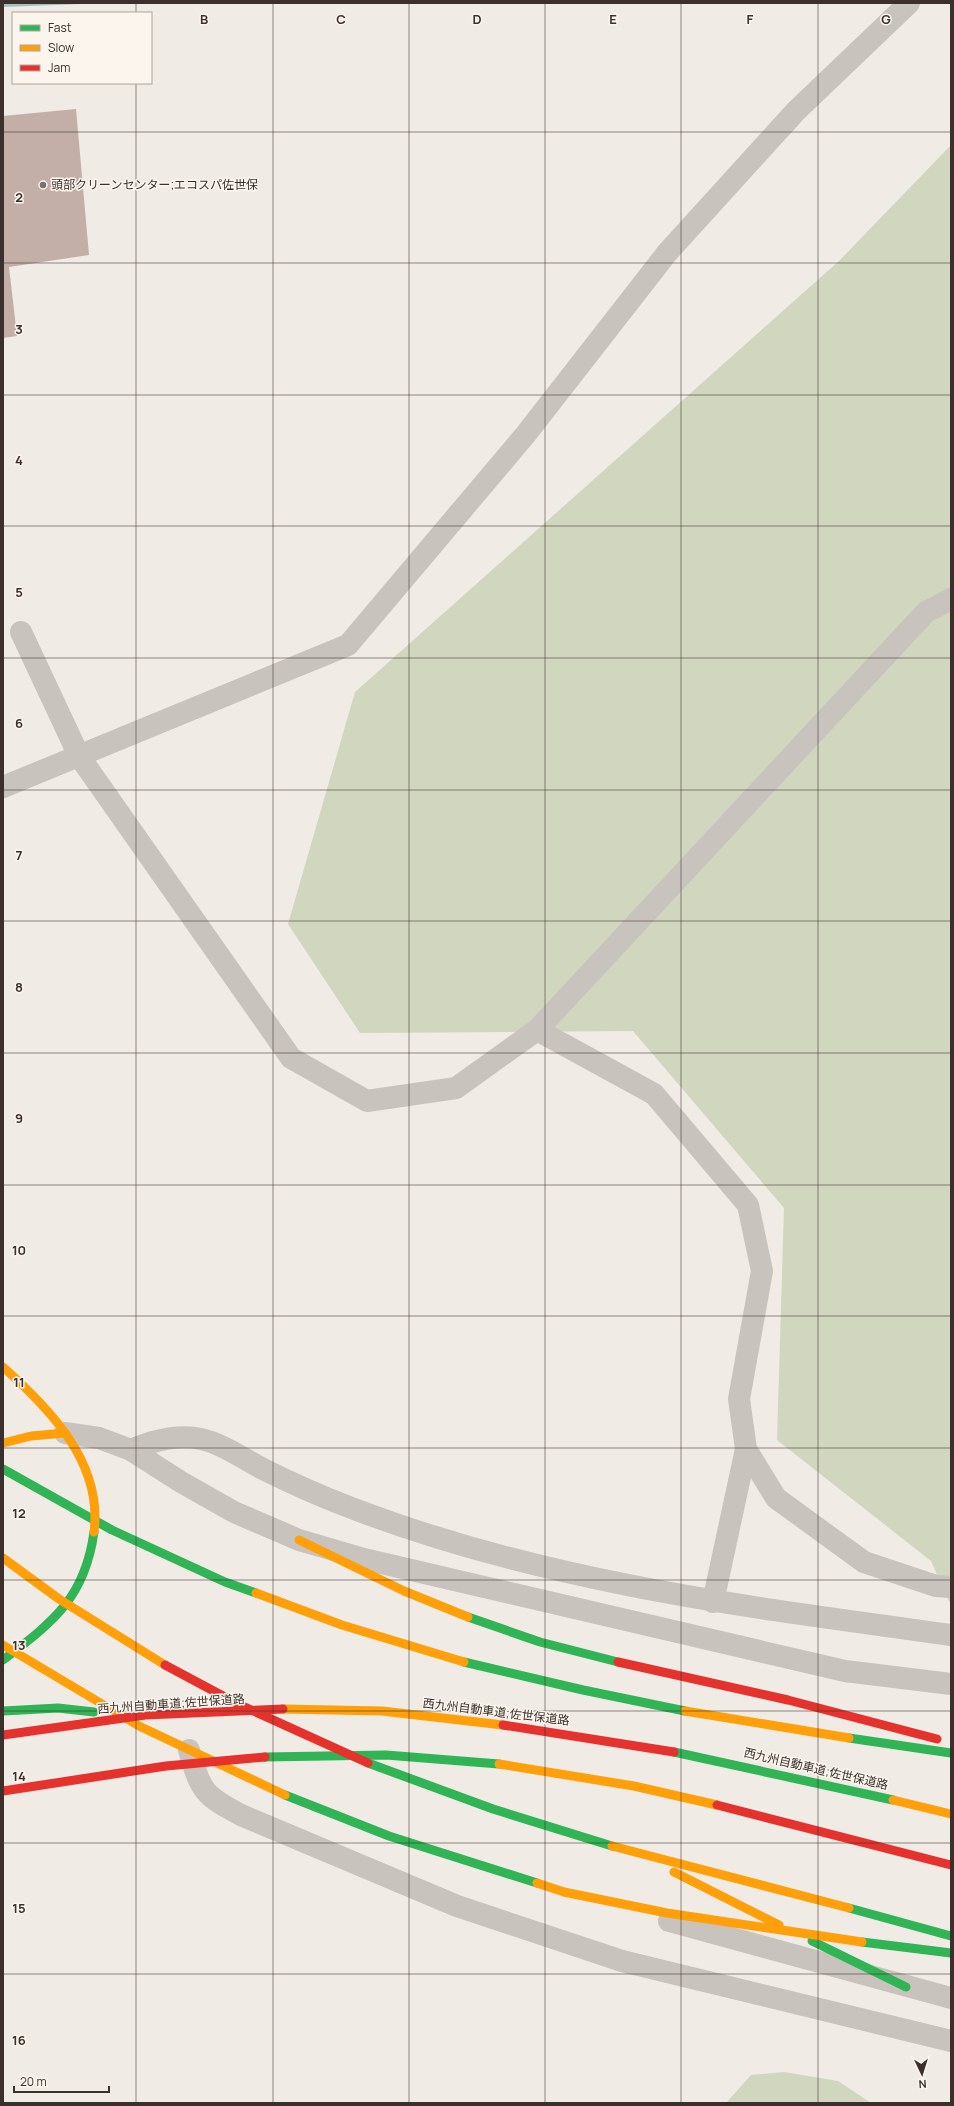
<svg xmlns="http://www.w3.org/2000/svg" width="954" height="2106" font-family="Manrope,'Noto Sans JP',sans-serif">
  <rect width="100%" height="100%" fill="#f0ebe5"/>
  <!-- green -->
  <g fill="#d1d6bf">
    <path d="M951,145v1458l-3,-3 -17,-39 -154,-121 7,-232 -151,-177 -273,2 -72,-109 67,-232 484,-431z"/>
    <path d="M784,2072l54,9 33,22h-145l25,-28z"/>
  </g>
  <!-- water -->
  <path fill="#a1c2c1" d="M3,3h104l-104,4z"/>
  <!-- building -->
  <path fill="#c3afa7" d="M76,109l13,146 -80,12 8,69 -14,2v-222z"/>
  <g fill="none" stroke-linecap="round" stroke-linejoin="round">
    <!-- street -->
    <g stroke="#c9c3be" stroke-width="22">
      <path d="M21,632l58,124 212,302 76,43 89,-13 81,-58 117,64 94,111 14,66 -23,128 7,50 30,49 88,64 72,24 15,1"/>
      <path d="M3,787l345,-142 178,-211 141,-181 129,-142 113,-108"/>
      <path d="M537,1030l389,-418 25,-13"/>
      <path d="M65,1433l34,5 32,12 50,32 53,30 65,28 65,19 481,112 106,13"/>
      <path d="M131,1450c23,-10 46,-16 70,-11 22,5 43,20 62,30 28,14 57,27 86,38 194,75 398,100 602,128"/>
      <path d="M713,1602l33,-153"/>
      <path d="M189,1750c11,40 15,46 52,65l216,91 165,55 329,80"/>
      <path d="M669,1921l282,77"/>
    </g>
    <!-- fast -->
    <g stroke="#30b455" stroke-width="9">
      <path d="M3,1469l109,61 113,52 31,11"/>
      <path d="M468,1617l72,25 78,20"/>
      <path d="M3,1660c50,-38 82,-62 91,-128"/>
      <path d="M464,1662l119,28 102,21"/>
      <path d="M3,1711l55,-3 36,4"/>
      <path d="M849,1738l102,15"/>
      <path d="M674,1752l219,48"/>
      <path d="M265,1757l121,-2 113,9"/>
      <path d="M368,1763l125,46 119,37"/>
      <path d="M285,1795l104,41 148,47"/>
      <path d="M849,1908l102,28"/>
      <path d="M812,1941l94,46"/>
      <path d="M862,1942l89,11"/>
    </g>
    <!-- slow -->
    <g stroke="#ff9f0a" stroke-width="9">
      <path d="M3,1367c47,42 100,96 91,165"/>
      <path d="M3,1443l28,-7 34,-3"/>
      <path d="M299,1540l105,51 64,26"/>
      <path d="M3,1558l56,41 106,66"/>
      <path d="M256,1593l86,32 122,37"/>
      <path d="M3,1645l136,81 146,69"/>
      <path d="M283,1709l99,2 121,14"/>
      <path d="M685,1711l164,27"/>
      <path d="M499,1764l135,22 83,19"/>
      <path d="M893,1800l58,14"/>
      <path d="M612,1846l237,62"/>
      <path d="M674,1872l105,53"/>
      <path d="M537,1883l27,9 103,21 195,29"/>
    </g>
    <!-- jam -->
    <g stroke="#e5322d" stroke-width="9">
      <path d="M618,1662l170,38 149,39"/>
      <path d="M165,1665l73,39 130,59"/>
      <path d="M503,1725l171,27"/>
      <path d="M3,1735l142,-20 138,-6"/>
      <path d="M3,1791l163,-25 99,-9"/>
      <path d="M717,1805l234,60"/>
    </g>
  </g>
  <!-- grid -->
  <path fill="none" stroke="#3b302b" stroke-width="1" stroke-opacity="0.55" d="M136,3v10M273,3v2100M409,3v2100M545,3v2100M681,3v2100M818,3v2100M136,83v2020M3,132h948M3,263h948M3,395h948M3,526h948M3,658h948M3,790h948M3,921h948M3,1053h948M3,1185h948M3,1316h948M3,1448h948M3,1580h948M3,1711h948M3,1843h948M3,1974h948"/>
  <!-- markers -->
  <circle fill="#7a716c" stroke="#fbf5ee" stroke-width="1.5" cx="43" cy="185" r="4"/>
  <g text-anchor="middle" stroke-width="3" stroke-linejoin="round" paint-order="stroke">
    <!-- poi labels -->
    <g font-size="12" fill="#3b302b" stroke="#fbf5ee" text-anchor="start">
      <text x="51" y="189">頭部クリーンセンター;エコスパ佐世保</text>
    </g>
    <!-- street labels -->
    <g font-size="12" fill="#3b302b" stroke="#fbf5ee">
      <text transform="translate(171 1704) rotate(-4)" y="4">西九州自動車道;佐世保道路</text>
      <text transform="translate(496 1712) rotate(7)" y="4">西九州自動車道;佐世保道路</text>
      <text transform="translate(816 1769) rotate(13)" y="4">西九州自動車道;佐世保道路</text>
    </g>
  </g>
  <g font-size="13" text-anchor="middle" font-weight="bold" fill="#3b302b" stroke="#fbf5ee" stroke-width="3" stroke-linejoin="round" paint-order="stroke">
    <text x="204" y="24">B</text>
    <text x="341" y="24">C</text>
    <text x="477" y="24">D</text>
    <text x="613" y="24">E</text>
    <text x="750" y="24">F</text>
    <text x="886" y="24">G</text>
    <text x="19" y="202">2</text>
    <text x="19" y="334">3</text>
    <text x="19" y="465">4</text>
    <text x="19" y="597">5</text>
    <text x="19" y="728">6</text>
    <text x="19" y="860">7</text>
    <text x="19" y="992">8</text>
    <text x="19" y="1123">9</text>
    <text x="19" y="1255">10</text>
    <text x="19" y="1387">11</text>
    <text x="19" y="1518">12</text>
    <text x="19" y="1650">13</text>
    <text x="19" y="1781">14</text>
    <text x="19" y="1913">15</text>
    <text x="19" y="2045">16</text>
  </g>
  <!-- border -->
  <rect width="954" height="2106" fill="none" stroke="#3b302b" stroke-width="8"/>
  <!-- legend -->
  <rect x="12" y="12" width="140" height="72" fill="#fbf5ee" stroke="#aea6a0"/>
  <rect x="20" y="25" width="20" height="6" fill="#30b455" stroke="#aea6a0"/>
  <text x="48" y="32" font-size="12" fill="#3b302b">Fast</text>
  <rect x="20" y="45" width="20" height="6" fill="#ff9f0a" stroke="#aea6a0"/>
  <text x="48" y="52" font-size="12" fill="#3b302b">Slow</text>
  <rect x="20" y="65" width="20" height="6" fill="#e5322d" stroke="#aea6a0"/>
  <text x="48" y="72" font-size="12" fill="#3b302b">Jam</text>
  <!-- north arrow -->
  <g transform="translate(922 2074) rotate(176)" stroke="#fbf5ee" stroke-width="3" paint-order="stroke">
  <path d="M0-3L7 15L0 10L-7 15Z" fill="#3b302b"/>
  <text y="-6" font-size="11" font-weight="bold" text-anchor="middle" fill="#3b302b">N</text>
  </g>
  <!-- scale -->
  <path d="M14 2086v6h95v-6" fill="none" stroke="#3b302b" stroke-width="2"/>
  <text x="20" y="2086" font-size="12" fill="#3b302b" stroke="#fbf5ee" stroke-width="3" paint-order="stroke">20 m</text>
</svg>
